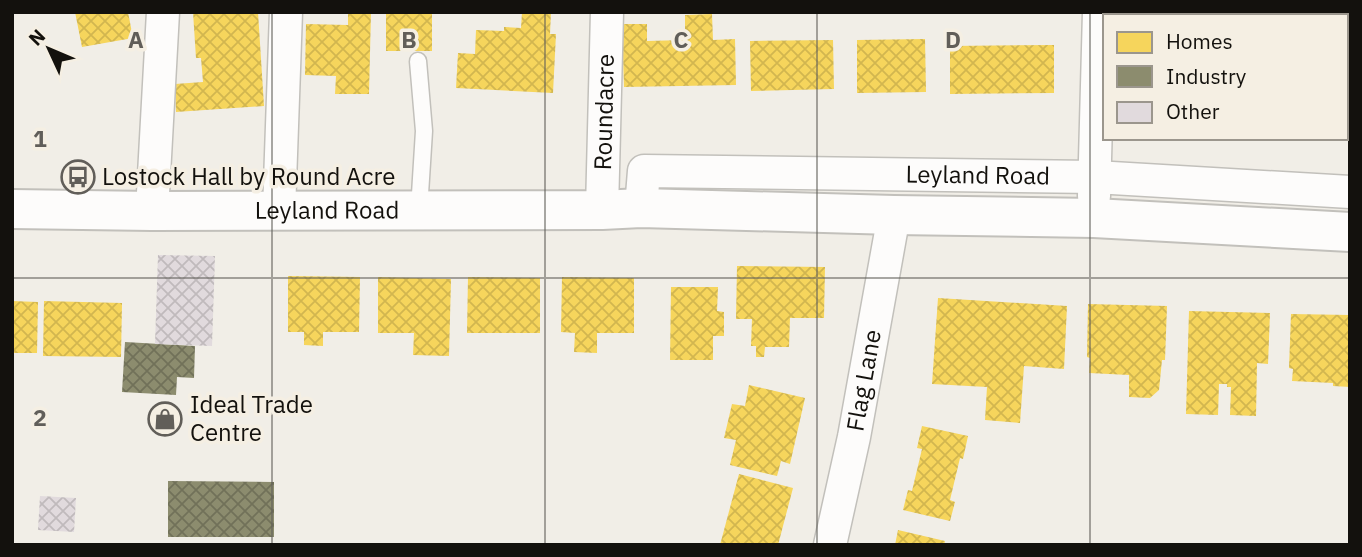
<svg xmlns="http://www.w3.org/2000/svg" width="1362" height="557" font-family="'IBM Plex Sans',sans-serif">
  <defs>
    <pattern id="homes-cross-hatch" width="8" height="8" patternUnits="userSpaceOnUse" patternTransform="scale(1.75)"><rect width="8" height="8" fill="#f6d55c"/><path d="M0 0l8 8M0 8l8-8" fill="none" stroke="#d2b64f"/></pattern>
    <pattern id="industry-cross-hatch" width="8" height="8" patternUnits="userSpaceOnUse" patternTransform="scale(1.75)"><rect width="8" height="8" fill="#8c8c6e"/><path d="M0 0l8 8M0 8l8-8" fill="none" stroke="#717159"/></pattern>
    <pattern id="building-cross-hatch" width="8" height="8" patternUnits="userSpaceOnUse" patternTransform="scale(1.75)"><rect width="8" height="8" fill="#e1dadd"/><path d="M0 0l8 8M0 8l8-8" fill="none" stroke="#c0babc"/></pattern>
  </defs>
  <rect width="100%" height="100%" fill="#f1eee7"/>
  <!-- homes -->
  <g fill="url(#homes-cross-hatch)">
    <path d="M75,12h53l5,26 -51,9z"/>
    <path d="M193,12h65l6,94 -88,6 -1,-28 28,-2 -2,-24h-5z"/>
    <path d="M348,12h23l-2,82h-34l1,-18 -31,-1 1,-51 42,1z"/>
    <rect x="386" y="12" width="46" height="39"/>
    <path d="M522,12h29l-1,22h6l-3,59 -97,-5 2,-35 17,1 1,-24 28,1v-4l17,1z"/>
    <path d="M1154,12h52v4l-52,-2z"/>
    <path d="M712,14l1,26 22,-1 1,46 -112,2 -2,-63h25v17l38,-1v-25z"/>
    <path d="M925,39l1,53 -69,1v-53z"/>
    <path d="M833,40l1,49 -83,2 -1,-50z"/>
    <path d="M1054,45v48l-104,1v-48z"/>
    <rect x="1346" y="56" width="4" height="50"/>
    <path d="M737,266l88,1 -1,51h-34l-1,29h-24l-1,10h-8v-11h-5l1,-27h-16z"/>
    <path d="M288,276l72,1 -1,55h-36v14l-19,-1v-13h-16z"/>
    <path d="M378,277l73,2 -2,77 -36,-1 1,-22h-36z"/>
    <path d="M468,277l72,1v55h-73z"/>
    <path d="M562,277l72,1v55h-37v20l-23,-1 1,-19 -14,-1z"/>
    <path d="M671,287h47l-1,24 7,1v24h-11v24h-43z"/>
    <path d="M938,298l129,8 -3,63 -40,-3 -4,57 -35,-3 2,-33 -55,-3z"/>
    <path d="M12,301l26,1 -1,51h-25z"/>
    <path d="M44,301l78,2 -1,54 -78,-1z"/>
    <path d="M1088,304l79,2 -2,54h-3l-3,30 -9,8 -21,-1v-22l-40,-2 1,-15 -3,-1z"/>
    <path d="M1189,311l81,2 -2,51 -11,-1 -1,53 -26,-1 1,-28h-4v-3h-8l-1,31 -32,-1z"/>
    <path d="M1291,314l59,1v72l-17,-1v-3l-41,-2 1,-12 -4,-1z"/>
    <path d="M749,385l56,13 -15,66 -9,-3 -4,15 -47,-11 6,-25 -12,-2 8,-34 13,2z"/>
    <path d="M922,426l46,10 -5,23 -3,-1 -10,42 5,2 -5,19 -47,-11 5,-20 4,1 10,-42 -5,-1z"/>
    <path d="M739,474l54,14 -15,57h-58z"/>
    <path d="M898,530l47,11 -1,4h-49z"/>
  </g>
  <!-- industry -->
  <g fill="url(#industry-cross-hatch)">
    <path d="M125,342l70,4 -1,32 -17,-1 -1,18 -54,-3z"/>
    <path d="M168,481l106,1v55h-106z"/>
  </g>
  <!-- building -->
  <g fill="url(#building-cross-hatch)">
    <path d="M158,255l57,1 -3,90 -57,-2z"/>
    <path d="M40,496l36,2 -2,34 -36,-2z"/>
  </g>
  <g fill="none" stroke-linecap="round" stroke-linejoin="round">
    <defs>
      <path id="lane" d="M418,61l6,70 -5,79"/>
      <g id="street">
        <path d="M1094,196l5,-184"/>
        <path id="s1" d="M641,208l3,-37 451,6 255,15"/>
        <path id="s2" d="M602,210l5,-198"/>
        <path d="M152,211l11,-199"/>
        <path d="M279,211l7,-199"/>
        <path id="s3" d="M830,545l24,-108 40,-222"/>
      </g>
      <g id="secondary">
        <path id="s4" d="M12,209l140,2 450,-1 39,-2 253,7 200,3 256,14"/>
      </g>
    </defs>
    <!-- lane casing -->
    <use href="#lane" stroke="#c2c0bb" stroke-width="19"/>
    <!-- street casing -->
    <use href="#street" stroke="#c2c0bb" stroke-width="35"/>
    <!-- secondary casing -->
    <use href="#secondary" stroke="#c2c0bb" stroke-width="42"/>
    <!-- lane -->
    <use href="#lane" stroke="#fdfcfb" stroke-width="16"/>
    <!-- street -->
    <use href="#street" stroke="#fdfcfb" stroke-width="32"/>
    <!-- secondary -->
    <use href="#secondary" stroke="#fdfcfb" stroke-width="38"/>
  </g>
  <!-- grid -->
  <path fill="none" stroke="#615e59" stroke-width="2" stroke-opacity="0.55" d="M272,12v533M545,12v533M817,12v533M1090,12v533M12,278h1338"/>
  <!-- icons -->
  <defs>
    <symbol id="bus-ring" viewBox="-11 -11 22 22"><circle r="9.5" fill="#f5efe3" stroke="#615e59" stroke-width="1.5"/><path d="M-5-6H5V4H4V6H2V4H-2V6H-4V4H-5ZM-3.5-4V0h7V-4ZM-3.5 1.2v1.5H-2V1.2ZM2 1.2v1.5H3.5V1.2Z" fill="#615e59"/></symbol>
    <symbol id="shop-ring" viewBox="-11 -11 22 22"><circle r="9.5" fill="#f5efe3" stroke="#615e59" stroke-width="1.5"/><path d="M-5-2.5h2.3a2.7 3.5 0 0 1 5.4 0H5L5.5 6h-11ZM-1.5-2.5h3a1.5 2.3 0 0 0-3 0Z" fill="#615e59"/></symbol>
  </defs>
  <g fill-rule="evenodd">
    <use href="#bus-ring" x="59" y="158" width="38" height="38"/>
    <use href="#shop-ring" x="146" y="400" width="38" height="38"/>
  </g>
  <g text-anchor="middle" stroke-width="7" stroke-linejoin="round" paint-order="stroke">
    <!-- street labels -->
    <g font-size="24" fill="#13110d" stroke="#f5efe3">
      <text dy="8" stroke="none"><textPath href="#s2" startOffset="98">Roundacre</textPath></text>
      <text dy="8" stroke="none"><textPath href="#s1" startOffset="371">Leyland Road</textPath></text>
      <text dy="8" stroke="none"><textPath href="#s4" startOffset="315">Leyland Road</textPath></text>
      <text dy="8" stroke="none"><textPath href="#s3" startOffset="168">Flag Lane</textPath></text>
    </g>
    <!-- poi labels -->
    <g font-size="24" fill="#13110d" stroke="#f5efe3" text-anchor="start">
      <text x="102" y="185">Lostock Hall by Round Acre</text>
      <text x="190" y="413">Ideal Trade<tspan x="190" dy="28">Centre</tspan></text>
    </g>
  </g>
  <g font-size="23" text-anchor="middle" font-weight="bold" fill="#615e59" stroke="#f5efe3" stroke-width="7" stroke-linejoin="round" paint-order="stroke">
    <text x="136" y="48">A</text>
    <text x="409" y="48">B</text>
    <text x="681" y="48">C</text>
    <text x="953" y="48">D</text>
    <text x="40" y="147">1</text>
    <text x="40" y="426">2</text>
  </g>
  <!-- border -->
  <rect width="1362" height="557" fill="none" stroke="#13110d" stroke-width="28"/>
  <!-- legend -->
  <rect x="1103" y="14" width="245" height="126" fill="#f5efe3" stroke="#9b968d" stroke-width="2"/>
  <rect x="1117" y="32" width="35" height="21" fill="#f6d55c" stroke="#9b968d" stroke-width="2"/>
  <text x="1166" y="49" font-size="21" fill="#13110d">Homes</text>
  <rect x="1117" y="66" width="35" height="21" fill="#8c8c6e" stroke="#9b968d" stroke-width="2"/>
  <text x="1166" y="84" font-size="21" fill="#13110d">Industry</text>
  <rect x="1117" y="102" width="35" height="21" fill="#e1dadd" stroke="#9b968d" stroke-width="2"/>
  <text x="1166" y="119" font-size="21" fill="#13110d">Other</text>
  <!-- north arrow -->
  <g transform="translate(49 49) rotate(314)" stroke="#f5efe3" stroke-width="5" paint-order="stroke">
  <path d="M0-5L12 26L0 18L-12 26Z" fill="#13110d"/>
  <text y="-10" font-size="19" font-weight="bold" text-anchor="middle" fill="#13110d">N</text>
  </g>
</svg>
